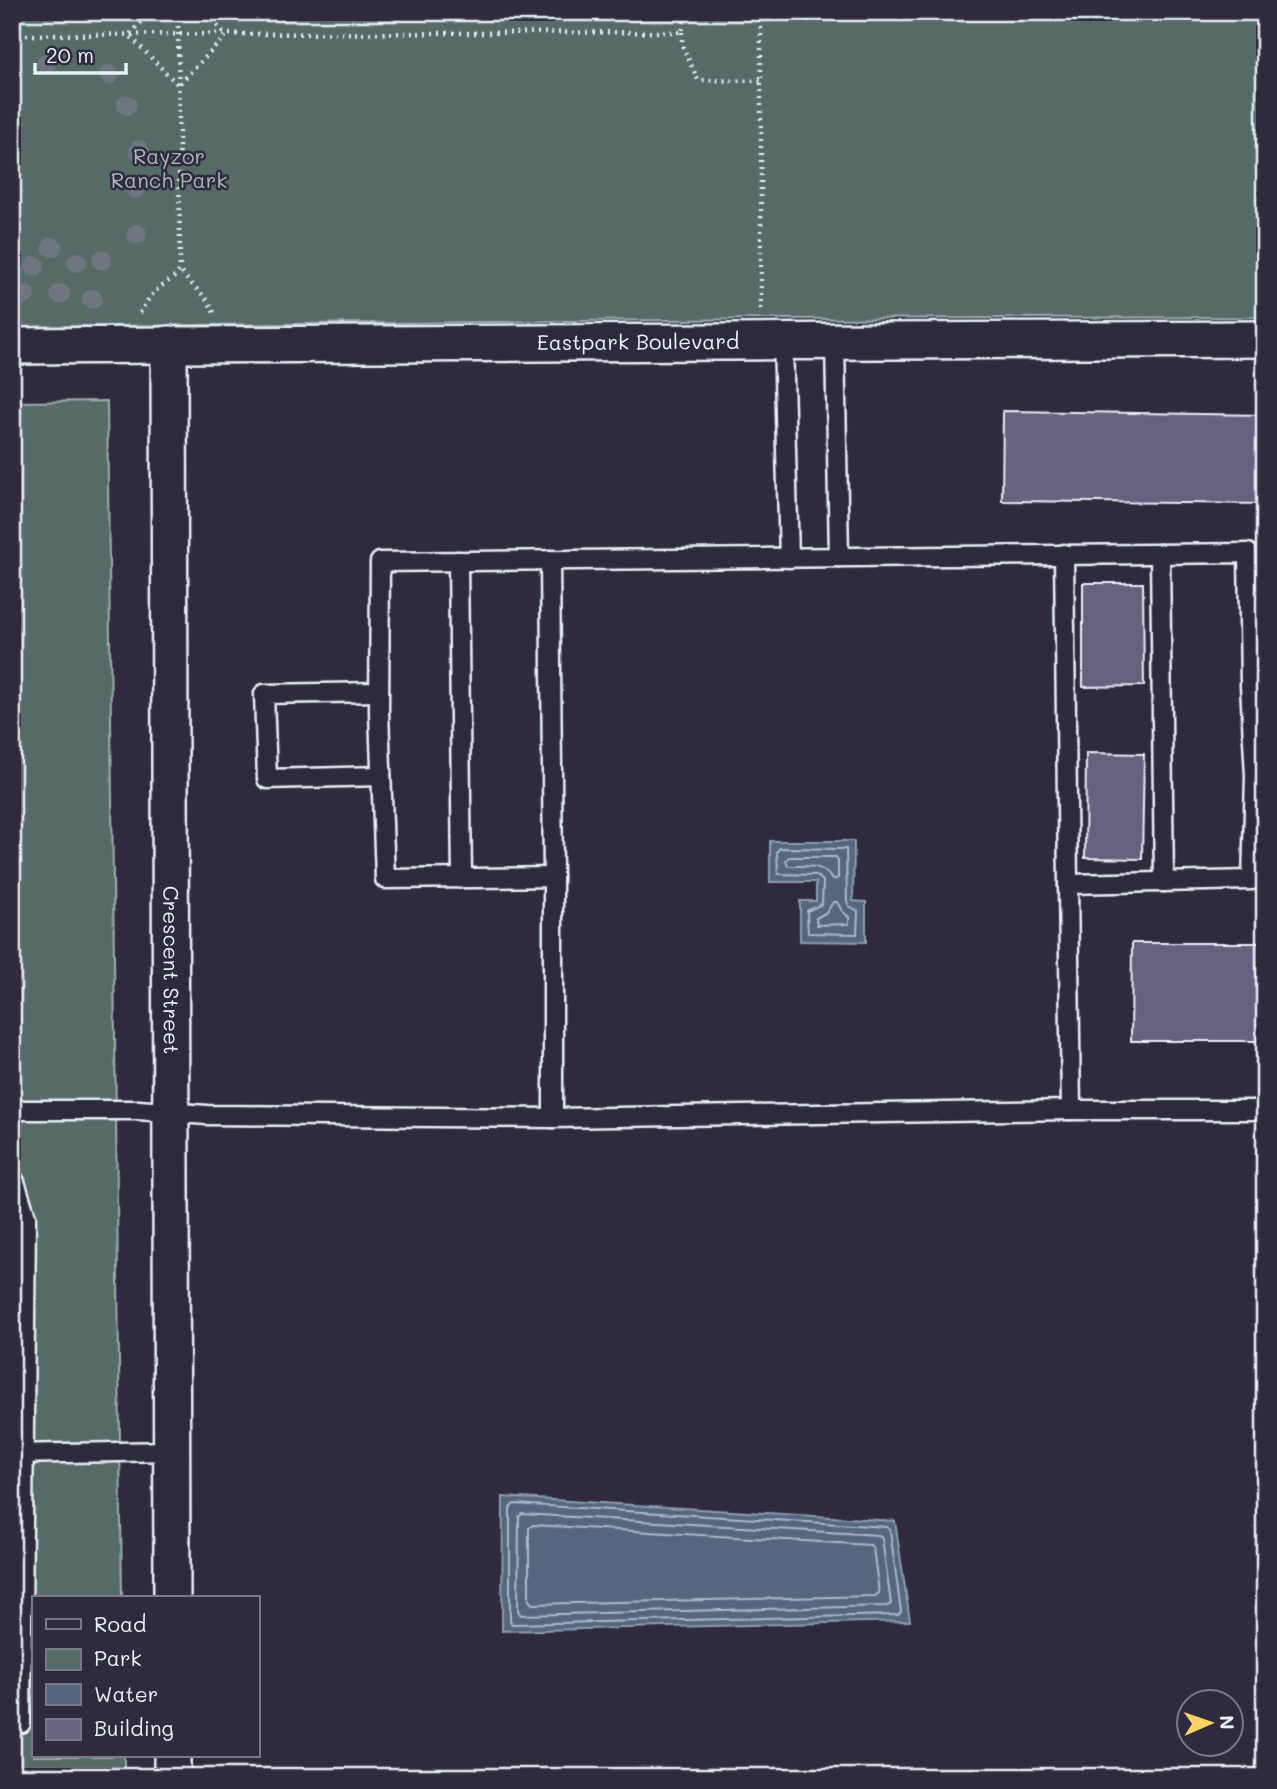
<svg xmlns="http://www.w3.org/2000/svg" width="1277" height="1789" font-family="Mali,sans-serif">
  <rect width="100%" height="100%" fill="#2f2a3d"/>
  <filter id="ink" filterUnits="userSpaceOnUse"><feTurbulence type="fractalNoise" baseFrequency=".0143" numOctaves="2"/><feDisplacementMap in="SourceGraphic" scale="14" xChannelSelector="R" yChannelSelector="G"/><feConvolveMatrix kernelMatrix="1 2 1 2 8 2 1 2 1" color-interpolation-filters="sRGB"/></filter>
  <g filter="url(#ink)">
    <!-- green -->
    <g fill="#566b66" stroke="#9faeaf" stroke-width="2">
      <path d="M12,12h1253v305l-493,2 -760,8z"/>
      <path d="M107,401l15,1197h-89v158h91v21h-112v-1375z"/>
    </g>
    <!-- water -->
    <g fill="#54667f" stroke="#8f9eaf" stroke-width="2">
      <path d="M770,841h84l-1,60 13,1v40l-66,-1v-40h16v-19h-46z"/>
      <path d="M503,1497l392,24 15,100 -408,10z"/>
    </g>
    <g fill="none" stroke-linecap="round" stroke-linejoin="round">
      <!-- shore -->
      <g stroke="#adb9c8" stroke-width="2">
        <path d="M780,848l66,1 1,52 2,5 9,5 -1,23 -49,-1 -1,-22 15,-7 1,-23 -7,-6 -38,-1 -1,-23z"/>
        <path d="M789,857h47l2,3v18l-6,2c-10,-18 -26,-13 -44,-14l-2,-6z"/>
        <path d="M833,902h4l5,9 7,6v7l-32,1 -1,-7 11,-6z"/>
        <path d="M514,1504l373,23 3,3 11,82 -3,3 -386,9 -2,-4v-112z"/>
        <path d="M522,1514l357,21 3,3 9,66 -4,2 -366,9 -3,-4 1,-94z"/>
        <path d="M533,1525l337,20 3,3 6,45 -4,3 -343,8 -3,-4v-72z"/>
      </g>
    </g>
    <!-- building -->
    <g fill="#68617f" stroke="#e8f1f8" stroke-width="2">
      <path d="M1003,411l262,4v89l-263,-3z"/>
      <path d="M1083,583h60l1,103 -61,1z"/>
      <path d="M1086,753l58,1 -2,105 -57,-1z"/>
      <path d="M1132,943h133v98h-134z"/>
    </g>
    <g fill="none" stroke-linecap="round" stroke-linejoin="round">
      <defs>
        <g id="lane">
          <path d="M783,341l6,217"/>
          <path d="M835,341l4,216"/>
          <path d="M1248,553l2,133 5,90 -3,104 -184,4 3,226 -518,8v-241l-168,2 -6,-167 1,-150z"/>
          <path d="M1064,554l4,330"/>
          <path d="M1160,554l4,328"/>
          <path d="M550,560l3,317"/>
          <path d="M458,561l4,317"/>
          <path d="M379,692l-115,2 3,85 114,-3"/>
          <path d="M12,1110h126l69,5 346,3"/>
          <path d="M1071,1110h194"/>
          <path d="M12,1181l3,1 11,35 -5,506"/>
          <path d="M12,1454l160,-3"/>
        </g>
        <g id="street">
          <path id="s1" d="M169,344l3,1254"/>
          <path id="s2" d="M12,346l1253,-7"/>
          <path d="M172,1777v-21"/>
        </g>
      </defs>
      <!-- lane casing -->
      <use href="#lane" stroke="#e8f1f8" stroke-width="23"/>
      <!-- street casing -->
      <use href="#street" stroke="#e8f1f8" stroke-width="40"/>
      <!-- path -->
      <g stroke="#e8f1f8" stroke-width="4.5" stroke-dasharray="2 5" stroke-linecap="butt">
        <path d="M151,12l-22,23 49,50 48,-49 -21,-24"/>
        <path d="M178,12l2,258"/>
        <path d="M682,32v13l16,35 63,1"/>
        <path d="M12,35l670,-3 4,-20"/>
        <path d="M761,309v-297"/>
        <path d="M140,313c5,-9 10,-17 18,-24 10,-9 14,-7 22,-19 10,16 27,24 34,43"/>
      </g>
      <!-- lane -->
      <use href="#lane" stroke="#2f2a3d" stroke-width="18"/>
      <!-- street -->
      <use href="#street" stroke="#2f2a3d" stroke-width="35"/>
    </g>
    <!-- trees -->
    <g fill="#707680">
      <circle cx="46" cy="63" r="10"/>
      <circle cx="109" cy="75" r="10"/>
      <circle cx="127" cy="105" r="10"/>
      <circle cx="139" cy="150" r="10"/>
      <circle cx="135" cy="189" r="10"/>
      <circle cx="137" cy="234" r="10"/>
      <circle cx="52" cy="247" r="10"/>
      <circle cx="102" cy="260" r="10"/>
      <circle cx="77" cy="262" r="10"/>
      <circle cx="35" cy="266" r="10"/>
      <circle cx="60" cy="294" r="10"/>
      <circle cx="25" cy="295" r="10"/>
      <circle cx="92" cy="299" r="10"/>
    </g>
  </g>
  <g text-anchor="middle" stroke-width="5" stroke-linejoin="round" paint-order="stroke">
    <!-- park labels -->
    <g font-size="21" fill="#a6b5b6" stroke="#2f2a3d">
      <text x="169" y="164">Rayzor<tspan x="169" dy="24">Ranch Park</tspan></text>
    </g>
    <!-- street labels -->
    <g font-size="21" fill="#e8f1f8" stroke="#2f2a3d">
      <text dy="7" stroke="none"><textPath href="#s2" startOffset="626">Eastpark Boulevard</textPath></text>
      <text dy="7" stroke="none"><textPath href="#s1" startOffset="626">Crescent Street</textPath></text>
    </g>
  </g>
  <!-- margin -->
  <rect width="1277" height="1789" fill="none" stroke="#2f2a3d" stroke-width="42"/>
  <rect x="21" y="21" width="1235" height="1747" fill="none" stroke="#e8f1f8" stroke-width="2.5" filter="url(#ink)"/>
  <!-- legend -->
  <rect x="32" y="1596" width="228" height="161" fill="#2f2a3d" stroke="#797a88" stroke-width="2"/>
  <rect x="46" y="1619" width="35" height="10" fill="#2f2a3d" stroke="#797a88" stroke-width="2"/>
  <text x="94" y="1632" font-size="21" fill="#e8f1f8">Road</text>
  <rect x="46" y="1649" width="35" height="21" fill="#566b66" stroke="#797a88" stroke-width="2"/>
  <text x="94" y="1666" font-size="21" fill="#e8f1f8">Park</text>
  <rect x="46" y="1684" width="35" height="21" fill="#54667f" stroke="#797a88" stroke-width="2"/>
  <text x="94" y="1702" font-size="21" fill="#e8f1f8">Water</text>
  <rect x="46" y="1719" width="35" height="21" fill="#68617f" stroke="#797a88" stroke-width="2"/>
  <text x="94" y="1736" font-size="21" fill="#e8f1f8">Building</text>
  <!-- north arrow -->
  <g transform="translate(1210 1723) rotate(88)"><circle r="33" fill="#2f2a3d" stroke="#797a88" stroke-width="2"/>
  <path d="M0-5L12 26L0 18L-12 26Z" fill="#ffd166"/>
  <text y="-10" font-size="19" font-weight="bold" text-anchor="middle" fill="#e8f1f8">N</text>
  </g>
  <!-- scale -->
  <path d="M35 63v10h91v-10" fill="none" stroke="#e8f1f8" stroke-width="3.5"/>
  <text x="46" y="63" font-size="21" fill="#e8f1f8" stroke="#2f2a3d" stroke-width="5" paint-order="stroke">20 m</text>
</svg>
